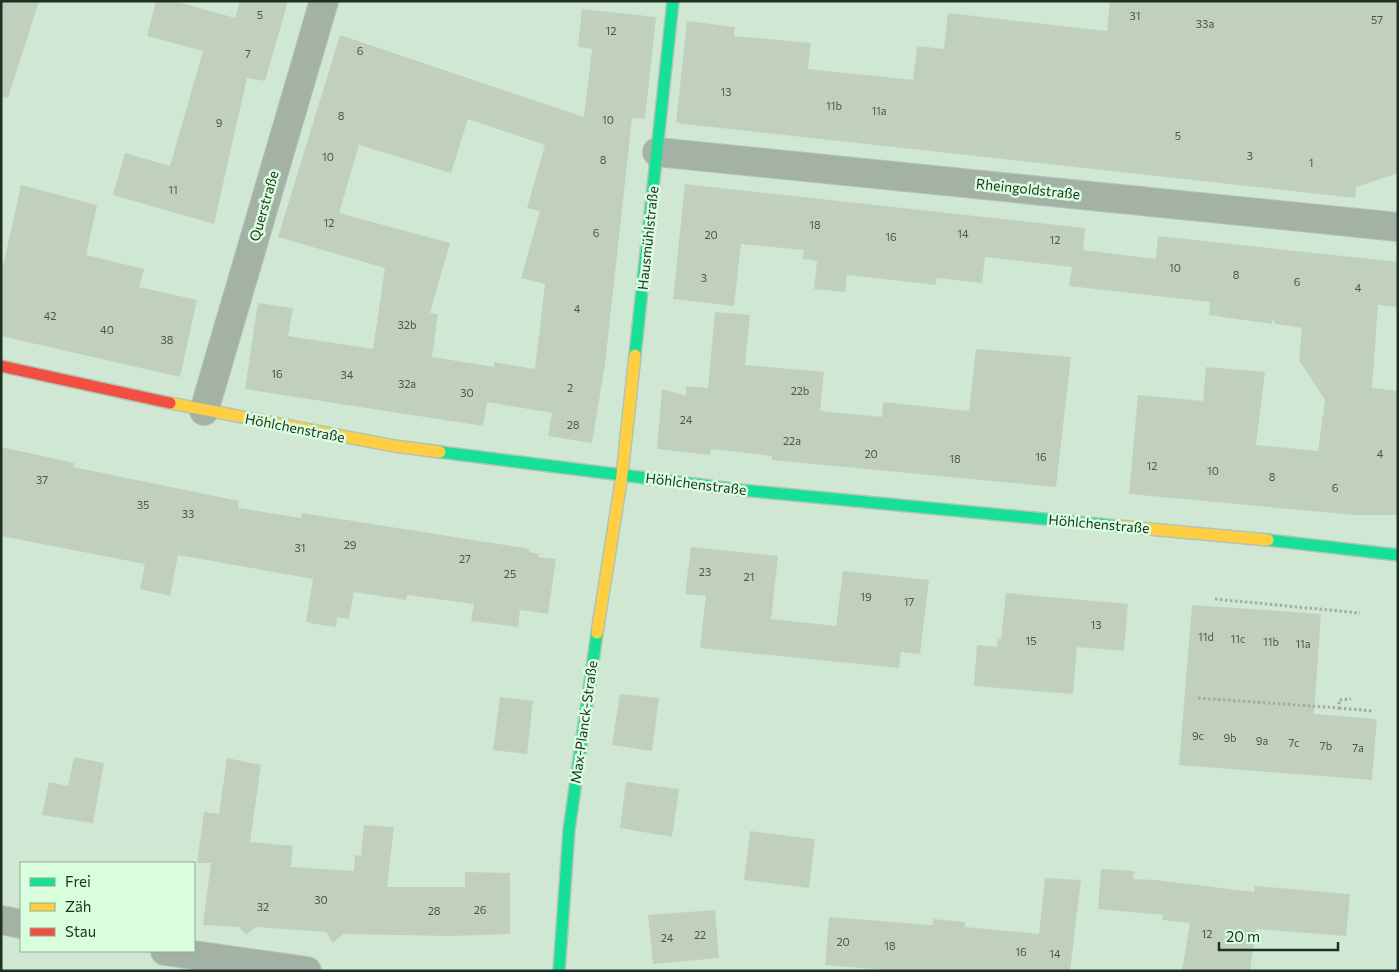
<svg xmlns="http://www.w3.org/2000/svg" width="1399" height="972" font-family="Commissioner,sans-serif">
  <rect width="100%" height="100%" fill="#d0e8d3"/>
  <!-- building -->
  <g fill="#c1d0bd" fill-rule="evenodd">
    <path d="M1,1h38l-31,97 -7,-1z"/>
    <path d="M156,1h18l61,17 5,-17h48l-23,80 -18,-3 -33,146 -101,-29 12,-42 45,13 33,-115 -56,-15z"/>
    <path d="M1110,1h288v172l-42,14 -1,11 -679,-75 11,-102 48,6 -1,9 77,7 -3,26 105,11 4,-34 27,3 4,-36 159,18z"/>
    <path d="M582,9l74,8 -11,102 -13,-1 -27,246 -13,79 -44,-7 4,-23 -65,-11 -4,24 -238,-37 13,-86 35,5 -5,28 85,13 12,-81 -107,-31 62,-202 244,82 8,-68 -14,-2zM468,119l77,26 -18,63 13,3 -19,67 24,6 -10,85 -41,-7v5l-62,-10 6,-43 -8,-1 20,-70 -111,-30 20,-68 92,28z"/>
    <path d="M685,184l400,44 -2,22 73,9 2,-23 240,26v45l-20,-2 -6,83 26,3v124h-44l-225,-21 9,-99 65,6 3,-34 59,5 -9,73 62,6 7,-51 -26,-40 3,-32 -26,-4 -4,-5v5l-63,-9 1,-13 -141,-16 3,-19 -87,-10 -3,26 -45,-5 -1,7 -89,-10 -2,17 -31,-3 3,-28 -14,-2 1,-9 -63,-6 -7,62 -61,-7z"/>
    <path d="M21,185l76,20 -11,50 58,14 -5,18 58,13 -17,77 -179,-41v-61z"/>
    <path d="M715,312l35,3 -5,50 79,7 -4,39 62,6 1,-15 86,9 7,-62 95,8 -15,130 -284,-27v-4l-61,-7 -1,6 -53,-6 5,-60 24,7v-10l22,2z"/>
    <path d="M1,447l73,16 -1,4 166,34 -1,7 63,10 1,-5 228,36 -1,3 10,2 -1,3 18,2 -8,55 -28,-4 -2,17 -47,-6 3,-17 -67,-9 -1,5 -52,-8 -5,27 -12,-2 -1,10 -15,-2 -15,-3 7,-43 -135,-24 -8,41 -30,-7 5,-25 -144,-28z"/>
    <path d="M691,547l87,9 -7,63 65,7 7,-55 86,9 -9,74 -19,-2 -2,16 -199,-20 6,-52 -21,-2z"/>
    <path d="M1006,593l122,11 -4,47 -47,-4 -4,47 -99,-8 3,-41 20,2 1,-8h3z"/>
    <path d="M1192,605l129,9 -7,100 63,5 -5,61 -193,-15z"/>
    <path d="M620,694l39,4 -7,53 -40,-6z"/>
    <path d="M500,697l33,4 -6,53 -34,-4z"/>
    <path d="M74,757l30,6 -11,60 -51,-8 7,-33 19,4z"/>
    <path d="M227,758l34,7 -11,77 43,4 -2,21 63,4 1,-16 6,1 3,-31 30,2 -7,60h78v-15l45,1v61l-59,2 -108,-2 -10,9 -7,-11 -70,-5 -10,8 -7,-8 -36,-2 8,-62h-14l7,-51 15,2z"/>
    <path d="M626,782l53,7 -7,48 -52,-9z"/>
    <path d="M750,831l65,8 -6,49 -65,-8z"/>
    <path d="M1101,869l33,2 -1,8 22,1 99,12 1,-6 95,8 -4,42 -90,-7 -6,42h-68l8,-48 -28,-3 1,-5 -65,-6z"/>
    <path d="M1045,878l36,2 -11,91h-171l-74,-6 4,-48 104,8v-6l32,3v5l74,7z"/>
    <path d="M715,910l4,48 -66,6 -5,-49z"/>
  </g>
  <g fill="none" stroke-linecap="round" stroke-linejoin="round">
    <defs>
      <g id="street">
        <path d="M657,152l741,75"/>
        <path d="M204,411l120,-410"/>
        <path d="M1,920l20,4"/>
        <path d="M165,951l142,20"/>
      </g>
      <g id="fast">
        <path d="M635,355l38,-354"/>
        <path d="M440,452l301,38 376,36"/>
        <path d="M1268,540l130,15"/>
        <path d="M559,971l10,-141 28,-197"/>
      </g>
      <g id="slow">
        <path d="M170,403l224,43 46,6"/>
        <path d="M1117,526l151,14"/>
        <path d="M597,633l25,-158 13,-120"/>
      </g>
      <path id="jam" d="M1,366l169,37"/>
    </defs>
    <!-- street casing -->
    <use href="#street" stroke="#b2c5b5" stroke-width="30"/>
    <!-- fast casing -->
    <use href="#fast" stroke="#b2c5b5" stroke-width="14"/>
    <!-- slow casing -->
    <use href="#slow" stroke="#b2c5b5" stroke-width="14"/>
    <!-- jam casing -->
    <use href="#jam" stroke="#b2c5b5" stroke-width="14"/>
    <!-- path -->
    <g stroke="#a0ada2" stroke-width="3" stroke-dasharray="2.5 2.5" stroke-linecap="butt">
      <path d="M1215,599l145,14"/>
      <path d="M1198,698l141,10v-8l12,-1"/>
      <path d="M1339,708l33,3"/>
    </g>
    <!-- street -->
    <use href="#street" stroke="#a3b2a5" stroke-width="28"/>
    <!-- fast -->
    <use href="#fast" stroke="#16e098" stroke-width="11"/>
    <!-- slow -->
    <use href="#slow" stroke="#ffcf43" stroke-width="11"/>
    <!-- jam -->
    <use href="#jam" stroke="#f24e42" stroke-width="11"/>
  </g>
  <g text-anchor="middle" stroke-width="5" stroke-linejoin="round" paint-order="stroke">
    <!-- number labels -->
    <g font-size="11" fill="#485949">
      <text x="260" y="19">5</text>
      <text x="1135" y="20">31</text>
      <text x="1377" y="24">57</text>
      <text x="1205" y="28">33a</text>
      <text x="611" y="35">12</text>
      <text x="360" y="55">6</text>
      <text x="248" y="58">7</text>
      <text x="726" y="96">13</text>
      <text x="834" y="110">11b</text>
      <text x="879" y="115">11a</text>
      <text x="341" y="120">8</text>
      <text x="608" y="124">10</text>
      <text x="219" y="127">9</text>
      <text x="1178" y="140">5</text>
      <text x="1250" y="160">3</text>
      <text x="328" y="161">10</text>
      <text x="603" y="164">8</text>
      <text x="1311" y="167">1</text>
      <text x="173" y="194">11</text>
      <text x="329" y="227">12</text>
      <text x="815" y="229">18</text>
      <text x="596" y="237">6</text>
      <text x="963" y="238">14</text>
      <text x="711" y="239">20</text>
      <text x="891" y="241">16</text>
      <text x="1055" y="244">12</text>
      <text x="1175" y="272">10</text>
      <text x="1236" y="279">8</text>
      <text x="704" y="282">3</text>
      <text x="1297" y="286">6</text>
      <text x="1358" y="292">4</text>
      <text x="577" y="313">4</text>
      <text x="50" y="320">42</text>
      <text x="407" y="329">32b</text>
      <text x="107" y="334">40</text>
      <text x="167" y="344">38</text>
      <text x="277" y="378">16</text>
      <text x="347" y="379">34</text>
      <text x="407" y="388">32a</text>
      <text x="570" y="392">2</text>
      <text x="800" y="395">22b</text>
      <text x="467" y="397">30</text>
      <text x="686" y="424">24</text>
      <text x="573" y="429">28</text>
      <text x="792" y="445">22a</text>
      <text x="871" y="458">20</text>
      <text x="1380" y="458">4</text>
      <text x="1041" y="461">16</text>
      <text x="955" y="463">18</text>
      <text x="1152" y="470">12</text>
      <text x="1213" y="475">10</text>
      <text x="1272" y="481">8</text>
      <text x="42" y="484">37</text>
      <text x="1335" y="492">6</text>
      <text x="143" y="509">35</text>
      <text x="188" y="518">33</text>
      <text x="350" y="549">29</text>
      <text x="300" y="552">31</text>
      <text x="465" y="563">27</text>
      <text x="705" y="576">23</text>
      <text x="510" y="578">25</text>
      <text x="749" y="581">21</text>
      <text x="866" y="601">19</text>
      <text x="909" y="606">17</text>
      <text x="1096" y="629">13</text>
      <text x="1206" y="641">11d</text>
      <text x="1238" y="643">11c</text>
      <text x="1031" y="645">15</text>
      <text x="1271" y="646">11b</text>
      <text x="1303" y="648">11a</text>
      <text x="1198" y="740">9c</text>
      <text x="1230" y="742">9b</text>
      <text x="1262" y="745">9a</text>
      <text x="1294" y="747">7c</text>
      <text x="1326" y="750">7b</text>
      <text x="1358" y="752">7a</text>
      <text x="321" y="904">30</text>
      <text x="263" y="911">32</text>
      <text x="480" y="914">26</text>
      <text x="434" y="915">28</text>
      <text x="1207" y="938">12</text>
      <text x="700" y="939">22</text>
      <text x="667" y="942">24</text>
      <text x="843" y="946">20</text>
      <text x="890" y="950">18</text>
      <text x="1021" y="956">16</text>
      <text x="1055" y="958">14</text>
    </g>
    <!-- street labels -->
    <g font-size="14" fill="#1e3021" stroke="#d9fede">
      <text transform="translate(1028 189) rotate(6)" y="5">Rheingoldstraße</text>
      <text transform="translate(264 206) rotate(-74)" y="5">Querstraße</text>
      <text transform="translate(648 238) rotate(-84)" y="5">Hausmühlstraße</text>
      <text transform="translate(295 428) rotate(11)" y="5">Höhlchenstraße</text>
      <text transform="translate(696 484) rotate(7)" y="5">Höhlchenstraße</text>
      <text transform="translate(1099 524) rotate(5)" y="5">Höhlchenstraße</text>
      <text transform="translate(584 722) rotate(-82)" y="5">Max-Planck-Straße</text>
    </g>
  </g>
  <!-- border -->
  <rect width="1399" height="972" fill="none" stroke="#1e3021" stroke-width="5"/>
  <!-- legend -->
  <rect x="20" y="862" width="175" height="90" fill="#d9fede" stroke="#8eac92"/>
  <rect x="30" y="878" width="25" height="8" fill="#16e098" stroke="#8eac92"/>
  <text x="65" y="887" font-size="15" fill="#1e3021">Frei</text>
  <rect x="30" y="903" width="25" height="8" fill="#ffcf43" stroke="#8eac92"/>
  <text x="65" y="912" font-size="15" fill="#1e3021">Zäh</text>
  <rect x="30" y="928" width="25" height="8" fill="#f24e42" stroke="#8eac92"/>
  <text x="65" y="937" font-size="15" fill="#1e3021">Stau</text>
  <!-- scale -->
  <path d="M1219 942v8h119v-8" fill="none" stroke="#1e3021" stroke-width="2.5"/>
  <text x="1226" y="942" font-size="15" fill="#1e3021" stroke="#d9fede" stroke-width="4" paint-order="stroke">20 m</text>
</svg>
